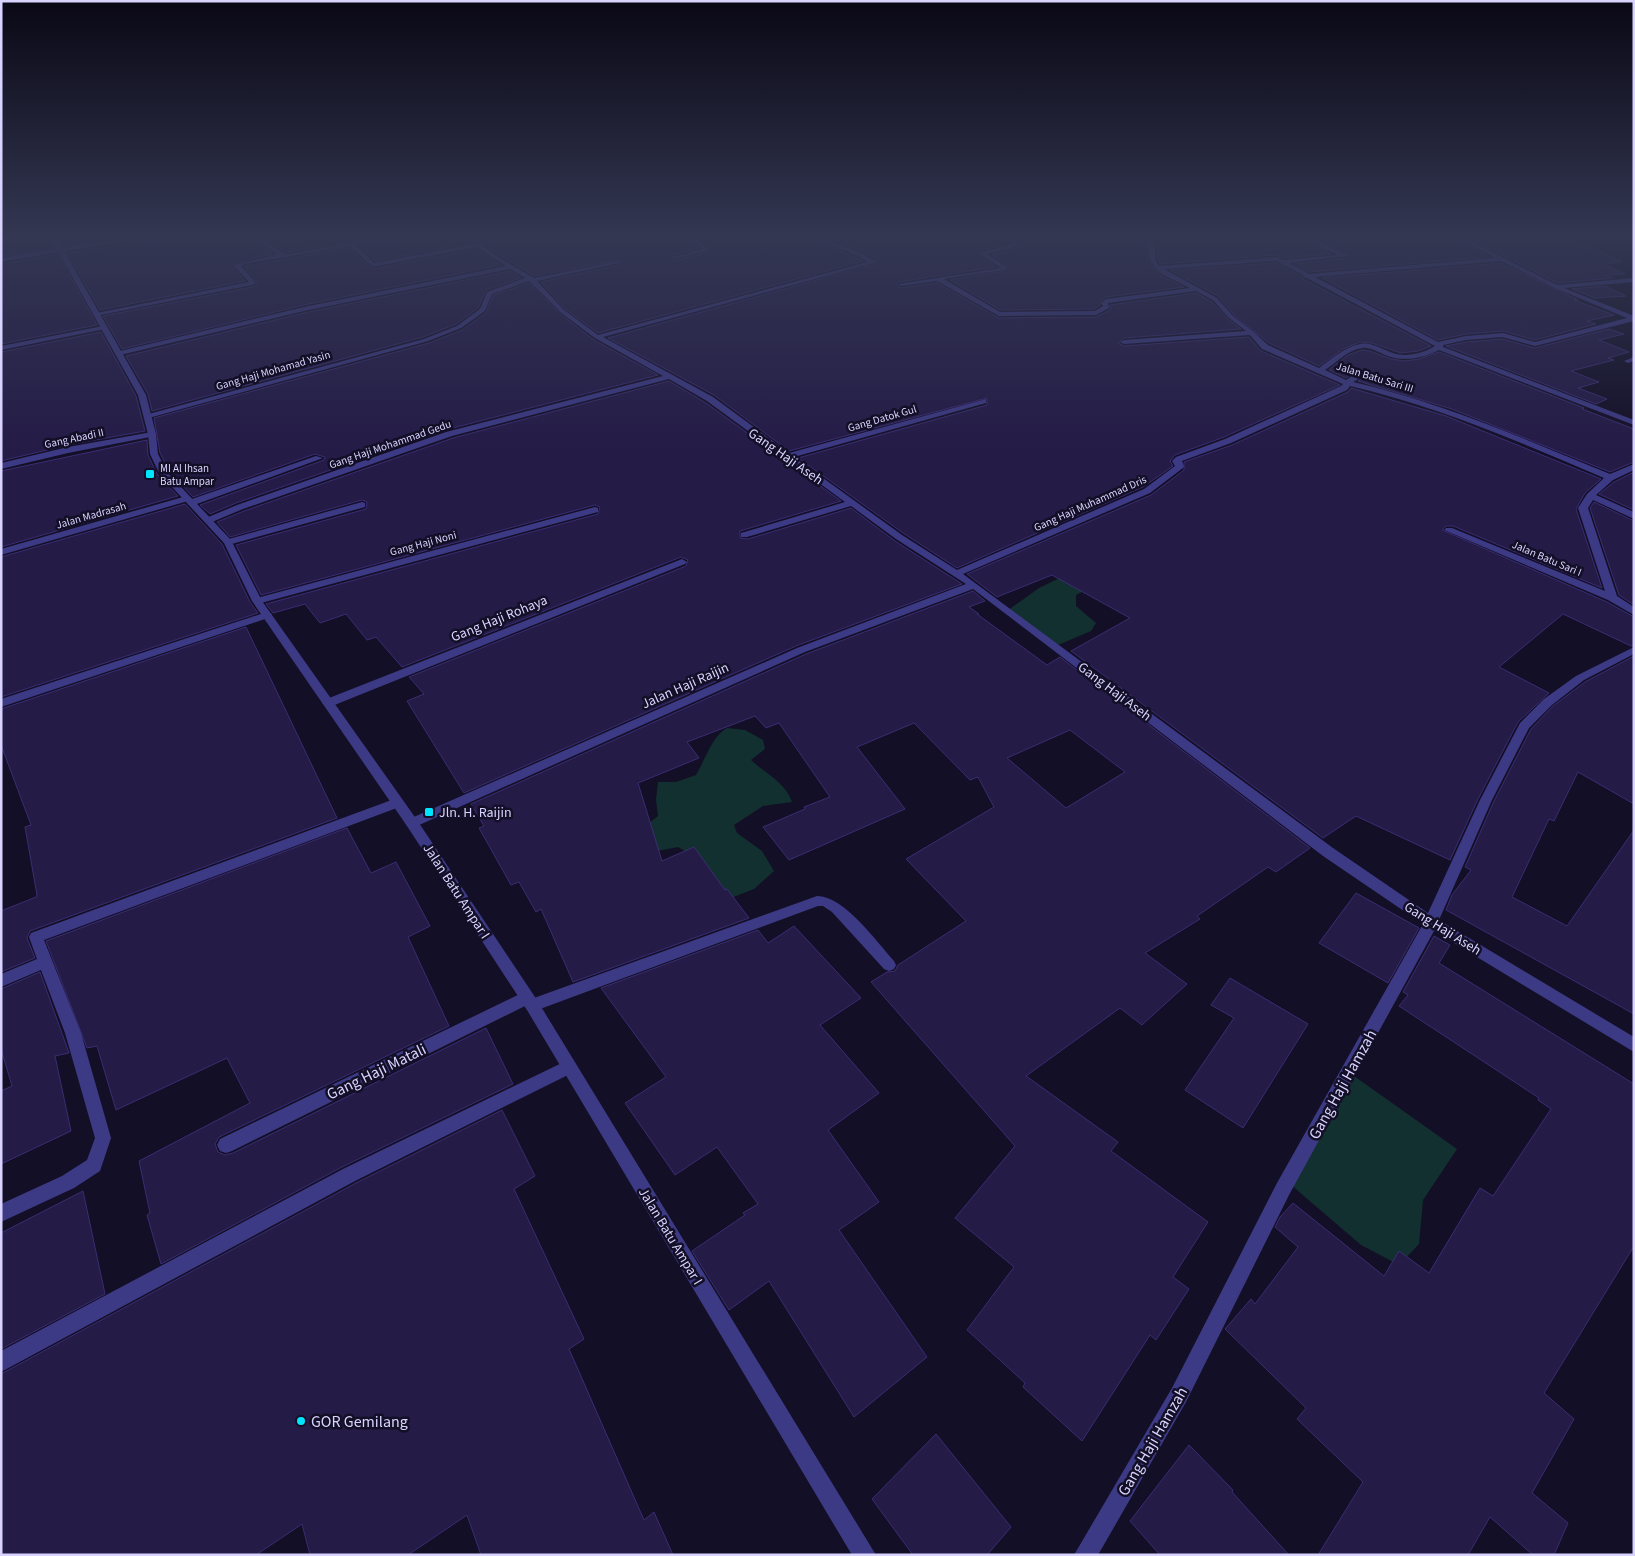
<svg xmlns="http://www.w3.org/2000/svg" width="1635" height="1556" font-family="'Source Sans 3',sans-serif">
  <rect width="100%" height="100%" fill="#130f26"/>
  <!-- green -->
  <g fill="#12302f">
    <path d="M1078,569l19,15 -21,11v11l20,17 -5,8 -33,14 -51,-34 32,-23z"/>
    <path d="M727,728l18,2 18,10 2,9 -14,11c15,14 34,22 41,42l-29,4 -29,19 3,8 25,18 12,20 -20,18 -23,9 -35,-40 -18,-11 -21,4 -16,-22 17,-13 -2,-16 2,-18h18l20,-7c9,-15 16,-39 31,-47z"/>
    <path d="M1354,1076l103,73 -34,51 -4,44 -20,21 -38,-20 -71,-61z"/>
  </g>
  <g fill="none" stroke-linecap="round" stroke-linejoin="round">
    <!-- canal -->
    <path fill="#0c2248" fill-rule="evenodd" d="M88,235h46l-3,4 -7,2 -123,20v-12z"/>
  </g>
  <!-- building -->
  <g fill="#241b47" stroke="#3b2d73" fill-rule="evenodd">
    <path d="M28,235h19l7,13 -53,8v-14z"/>
    <path d="M57,235h32l2,7 -27,4z"/>
    <path d="M180,235h69l24,18 -39,11v4l11,13 -145,29 -33,-57z"/>
    <path d="M261,235h124l-97,17h-3z"/>
    <path d="M409,235h50l9,8 -93,18 -15,-15 47,-9z"/>
    <path d="M471,235h213l15,13 -25,7 -2,4 2,2 38,-10 -1,-2 -16,-14h109l59,26 -265,72 -33,-24 -24,-27 78,-17 1,-5 -86,16 -38,-23z"/>
    <path d="M819,235h182l9,8 -31,8 -2,2 19,14 -98,15 -2,2 5,4 36,-5 62,35 97,-1 14,-7v-5l86,-12 16,9 15,16 14,11 -117,9 -6,5 6,3 125,-9 12,14 79,34 -116,52 -49,18 -5,6 3,5 -30,21 -186,81 -54,-35 -105,-75 189,-53v-7l-198,53 -75,-56 -106,-57 267,-74v-5l-11,-7z"/>
    <path d="M1012,235h133l7,31 9,10 23,11 -78,10 -6,5v3l-6,4 -94,1 -50,-30 56,-9 1,-7 -15,-9 31,-9z"/>
    <path d="M1155,235h139l37,19 -48,4 -6,-3 -117,9 -2,-4z"/>
    <path d="M1308,235h142l39,22 -180,15 -14,-8 53,-6 2,-2z"/>
    <path d="M1463,235h99l60,27 -19,2 22,10 -18,1 6,3 -56,5z"/>
    <path d="M349,248l24,21 104,-20 24,16 -197,40 -182,44 -19,-33 149,-29 5,-2v-3l-13,-15 2,-1z"/>
    <path d="M58,254l39,71 -96,19v-80z"/>
    <path d="M1276,263l25,13 2,3 128,67 -13,5 -17,2 -29,-10 -12,-1 -17,7 -24,17 -50,-23 -36,-29 -15,-18 -48,-26z"/>
    <path d="M1501,263l77,37h-4l40,15 -27,6 9,3 -61,16 -32,-9 -37,3 -28,6 -116,-62z"/>
    <path d="M510,271l11,7 -35,12 -8,18 -22,16 -33,13 -271,74 -4,-17 -22,-38 178,-43z"/>
    <path d="M529,283l30,30 35,27 64,35 -213,55 -209,73 -26,11 -10,-9 124,-45 1,-3 -10,-3 -122,43 -24,-26 -9,-18 -6,-35 275,-75 33,-13 24,-17 7,-18z"/>
    <path d="M1605,286l21,10 -31,2 -23,-9z"/>
    <path d="M1609,329l15,5 -25,6 30,12 -21,6 6,2 -43,11 28,11 -21,6 29,11 -11,5 -150,-58 20,-4 36,-3 33,9z"/>
    <path d="M101,332l35,64 9,35 -77,14 -67,16v-109z"/>
    <path d="M1362,350l8,1 21,8 14,2 14,-2 20,-7 145,56 -2,1 52,20v33l-24,10 -158,-63 -94,-28 8,-5 -2,-6h-7l-11,8 -17,-8 19,-15z"/>
    <path d="M669,381l37,22 135,98 -101,30v7l8,1 103,-31 44,33 67,43 -166,62 -332,147 -57,-92 17,-7 -15,-17 277,-111 2,-6 -7,-3 -279,110 -26,-30 -9,3 -21,-26 -26,9 -15,-19 -32,9 -7,-9 332,-90 2,-7 -5,-2 -334,90 -25,-50 130,-36 1,-7 -5,-2 -132,37 -13,-15 27,-11 209,-73z"/>
    <path d="M1351,388l95,28 155,63 -16,14 -9,16 26,79 -149,-62h-7l-4,4 165,72 27,15v28l-3,1 -68,-32 -64,53 50,26 -31,29 -40,77 -28,61 -94,-44 -33,22 -252,-187 59,-33 -78,-43 -55,22 -30,-23 184,-79 33,-25v-8l48,-17 116,-53z"/>
    <path d="M147,440l1,15 9,19 21,22 -177,51v-76z"/>
    <path d="M1634,472v38l-35,-16 15,-12z"/>
    <path d="M1594,502l40,19v84l-15,-10 -29,-87z"/>
    <path d="M185,504l37,40 28,58 8,11 -257,84v-140z"/>
    <path d="M973,591l12,10 -16,6 10,7h-2l70,51 13,-8 250,191 -34,24 -8,-5 -71,49 3,3 -55,34 42,31 -45,41 -22,-17 -94,68 92,66 -7,9 97,71 -35,55 16,12 -33,51 -6,-5 -68,106 -59,-54 2,-4 -58,-53 47,-63 -59,-49 60,-72 -144,-164 16,-10 8,-1 3,-6 68,-44 -60,-62 88,-52 -16,-30 -8,3 -56,-57 -57,24 48,62 -116,51 -26,-33 42,-18 -1,-2 26,-10 -51,-74 -13,5 -11,-12 -68,26 12,16 -61,25 24,78 32,-14 31,43 2,-1 22,29 -176,64 -32,-73 -5,3 -17,-30 -8,3 -32,-57 5,-2 -13,-22 335,-150zM1070,730l55,42 -59,36 -59,-50z"/>
    <path d="M246,627l91,191 -307,113 -3,7 8,20 -34,14v-61l35,-14 1,-2 -12,-68 6,-2 -30,-80v-36z"/>
    <path d="M1634,656v148l-56,-32 -24,49 -5,-2 -37,78 55,29 67,-96v184l-188,-104 6,-15 19,-25 -6,-3 29,-66 37,-72 22,-23 32,-24z"/>
    <path d="M347,828l24,45 25,-11 34,64 -22,11 41,89 -230,111 -4,7 3,8 7,3 8,-2 253,-125 27,56 -171,83 -181,97 -14,-49 3,-2 -11,-52 111,-58 -23,-45 -111,52 -19,-64 -10,2 -41,-107z"/>
    <path d="M1356,893l63,35 -31,55 -69,-40z"/>
    <path d="M794,926l67,72 -41,27 59,68 -51,37 51,72 -40,28 88,127 -73,60 -85,-136 -40,29 -37,-59 53,-36 -2,-2 15,-9 -41,-57 -42,28 -50,-72 41,-26 -65,-89 157,-58 10,13z"/>
    <path d="M1434,936l16,9 -11,18 195,121v162l-90,147 30,26 -42,74 36,30 -14,32h-21l-43,-38 -22,38h-150l45,-73 -66,-63 9,-11 -81,-79 26,-30 4,5 43,-57 -23,-20 5,-10 13,-14 91,73 15,-25 30,22 51,-85 13,8 58,-87 -13,-9 1,-2 -140,-92 9,-11 -5,-3z"/>
    <path d="M40,972l29,81 -14,3 16,75 -70,33v-73l11,-5 -11,-37v-60z"/>
    <path d="M1230,978l78,46 -65,104 -58,-38 49,-72 -23,-13z"/>
    <path d="M502,1110l33,66 -21,13 70,150 -15,10 75,171 10,-8 19,43h-192l-14,-40 -59,40h-98l-8,-31 -46,31h-255v-181l355,-191z"/>
    <path d="M83,1191l22,103 -104,55v-116z"/>
    <path d="M936,1434l75,93 -24,28h-74l-41,-56z"/>
    <path d="M1189,1445l44,45 -1,2 57,63h-129l-30,-34z"/>
  </g>
  <g fill="none" stroke-linecap="round" stroke-linejoin="round">
    <!-- minor -->
    <g fill="#3d3a85" fill-rule="evenodd">
      <path d="M147,235h13l-159,27v-4z"/>
      <path d="M251,235h7l26,19h4l107,-19h12l-51,10 18,18 99,-19 -12,-9h7l27,20 39,23 85,-17v2l-82,18 27,29 34,25 269,-73 -8,-6 -53,-21h8l49,19 11,7v2l-271,74 110,60 76,56 197,-54v4l-192,54 108,78 55,35 187,-81 31,-23 -3,-5 4,-4 49,-18 116,-53 2,-2 -81,-35 -12,-14 -126,9 -4,-2 4,-2 122,-9 -18,-14 -15,-17 -17,-9 -88,12 1,5 -13,7 -97,1 -62,-35 -36,5 -3,-2 103,-16 -22,-15 35,-9 -11,-9h6l12,10 -34,9 19,12 -1,4 -61,9 56,33 95,-1 8,-5 -2,-3 5,-4 84,-11c-34,-18 -39,-12 -43,-53h6l3,26 3,5 118,-9 6,3 55,-5 -42,-20h8l44,21 -59,7 20,11 186,-16 -43,-23h7l98,50 77,-7v4l-70,6 70,28v5l-99,25 -33,-9 -36,3 -23,5v2l191,73v5l-195,-75c-17,9 -37,12 -54,5 -7,-3 -15,-8 -23,-7 -13,1 -26,15 -37,22l21,10 12,-8h6v4l-11,6c88,20 174,58 257,92l24,-10v6l-21,10 -17,15 38,17v7l-41,-19 -5,8 29,88 17,11v8l-26,-15 -164,-70 2,-2h6l153,63 -27,-83 9,-14 17,-16c-82,-35 -167,-72 -254,-92l-3,4 -116,53 -49,18 2,5 -1,2 -33,25 -187,81 370,274 95,65 52,-113 40,-77 24,-24 32,-23 58,-29v7l-50,26 -32,25 -23,23 -37,72 -53,120 195,117v15l-200,-121 -145,264 -103,207 -88,153h-24l98,-167 105,-205 146,-259 -100,-68 -350,-267 -168,63 -388,174h-10l-2,-3 2,-3 390,-172 169,-64 -70,-45 -45,-33 -104,31h-6v-4l104,-31 -138,-101 -38,-22 -217,57 -209,73 -31,13h-6v-4l31,-13 209,-73 217,-56 -68,-38 -35,-26 -31,-31 -37,13 -7,17 -24,17 -33,13 -283,78v-4l279,-76 33,-13 23,-17 7,-17 38,-14 -15,-9 -206,42 -188,45v-4l188,-45 202,-41 -29,-19 -104,20 -23,-21 -105,18 -4,2 15,17 -4,2 -157,31 -3,-2 157,-32 -14,-15v-2l42,-11zM1276,261l27,14v2l4,1 128,68c-13,8 -31,12 -45,6 -10,-4 -20,-10 -30,-8 -15,3 -29,15 -41,24l-51,-23 -14,-13 -22,-17 -15,-17 -53,-29zM1501,261l54,27 72,30 -92,24 -32,-9 -37,3 -28,6 -123,-65z"/>
      <path d="M686,235h6l18,15 -36,9v-2l29,-8z"/>
      <path d="M103,326l3,2 -1,1 -104,21v-4z"/>
      <path d="M1634,357v4l-6,2 -4,-2z"/>
      <path d="M152,432h3v4l-87,17 -67,16v-6l67,-16z"/>
      <path d="M316,456l7,2 -129,47h-6v-4l-187,54v-6l182,-52h6v3z"/>
      <path d="M362,502l3,1v4l-137,38 -5,-3 2,-2z"/>
      <path d="M595,507l3,1v4l-337,91 -4,1 -5,-3 1,-2z"/>
      <path d="M682,559l5,3 -2,2 -353,142 -4,1 -6,-4 2,-3z"/>
      <path d="M267,612l4,1 1,2 -1,2 -270,90v-8z"/>
      <path d="M397,798l5,2 1,3 -1,3 -358,134 37,93 30,105 -11,33 -26,17 -73,34v-18l61,-28 25,-16 8,-22 -30,-105 -24,-63 -40,17v-13l36,-15 -8,-22 2,-4z"/>
      <path d="M817,896c27,0 59,45 77,65l2,4 -2,4 -5,2 -5,-2 -52,-57 -9,-6h-5l-286,106 -5,-2 -2,-4 -293,145 -6,2 -6,-2 -3,-6 3,-6 302,-146 5,-1 5,1 2,5z"/>
      <path d="M568,1060l6,2 2,5 -2,5 -219,109 -354,191v-21l342,-182z"/>
    </g>
    <!-- tertiary -->
    <path fill="#3d3a85" fill-rule="evenodd" d="M49,235h6l91,160 10,39 2,20 9,18 64,68 31,61 155,219 120,180 339,555h-24l-325,-545 -120,-184 -155,-225 -28,-58 -65,-70 -9,-19 -2,-20 -10,-39z"/>
    <!-- trunk -->
    <path fill="#e055d1" fill-rule="evenodd" d="M9,235h17l-25,5v-4z"/>
  </g>
  <!-- sky -->
  <linearGradient id="sky" x2="0" y2="1"><stop stop-color="#0a0815"/><stop offset="0.52" stop-color="#333752"/><stop offset="1" stop-color="#333752" stop-opacity="0"/></linearGradient>
  <rect width="1635" height="453" fill="url(#sky)"/>
  <!-- markers -->
  <g fill="#00e5ff" stroke="#130f26" stroke-width="2">
    <rect x="145" y="469" width="10" height="10" rx="2.5"/>
    <rect x="424" y="807" width="10" height="10" rx="2.5"/>
    <circle cx="301" cy="1421" r="5"/>
  </g>
  <g text-anchor="middle" stroke-width="5" stroke-linejoin="round" paint-order="stroke">
    <!-- far-street labels -->
    <g font-size="11" fill="#d9d4ff" stroke="#130f26">
      <text transform="translate(273 370) rotate(-16)" y="4">Gang Haji Mohamad Yasin</text>
      <text transform="translate(1375 377) rotate(17)" y="4">Jalan Batu Sari III</text>
      <text transform="translate(882 418) rotate(-16)" y="4">Gang Datok Gul</text>
      <text transform="translate(74 438) rotate(-12)" y="4">Gang Abadi II</text>
      <text transform="translate(390 444) rotate(-19)" y="4">Gang Haji Mohammad Gedu</text>
      <text transform="translate(1090 503) rotate(-24)" y="4">Gang Haji Muhammad Dris</text>
      <text transform="translate(91 515) rotate(-16)" y="4">Jalan Madrasah</text>
      <text transform="translate(423 543) rotate(-15)" y="4">Gang Haji Noni</text>
      <text transform="translate(1547 558) rotate(23)" y="4">Jalan Batu Sari I</text>
    </g>
    <!-- far-poi labels -->
    <g font-size="11" fill="#d9d4ff" stroke="#130f26" text-anchor="start">
      <text x="160" y="472">MI Al Ihsan<tspan x="160" dy="13">Batu Ampar</tspan></text>
    </g>
    <!-- street labels -->
    <g font-size="14" fill="#d9d4ff" stroke="#130f26">
      <text transform="translate(786 456) rotate(35)" y="5">Gang Haji Aseh</text>
      <text transform="translate(499 618) rotate(-22)" y="5">Gang Haji Rohaya</text>
      <text transform="translate(685 685) rotate(-24)" y="5">Jalan Haji Raijin</text>
      <text transform="translate(1115 691) rotate(37)" y="5">Gang Haji Aseh</text>
      <text transform="translate(457 891) rotate(57)" y="5">Jalan Batu Ampar I</text>
      <text transform="translate(1443 928) rotate(32)" y="5">Gang Haji Aseh</text>
      <text transform="translate(671 1236) rotate(59)" y="5">Jalan Batu Ampar I</text>
    </g>
    <!-- poi labels -->
    <g font-size="14" fill="#d9d4ff" stroke="#130f26" text-anchor="start">
      <text x="439" y="817">Jln. H. Raijin</text>
    </g>
    <!-- near-street labels -->
    <g font-size="16" fill="#d9d4ff" stroke="#130f26">
      <text transform="translate(376 1071) rotate(-26)" y="6">Gang Haji Matali</text>
      <text transform="translate(1342 1084) rotate(-61)" y="6">Gang Haji Hamzah</text>
      <text transform="translate(1152 1441) rotate(-60)" y="6">Gang Haji Hamzah</text>
    </g>
    <!-- near-poi labels -->
    <g font-size="16" fill="#d9d4ff" stroke="#130f26" text-anchor="start">
      <text x="311" y="1427">GOR Gemilang</text>
    </g>
  </g>
  <!-- border -->
  <rect width="1635" height="1556" fill="none" stroke="#d9d4ff" stroke-width="5"/>
</svg>
